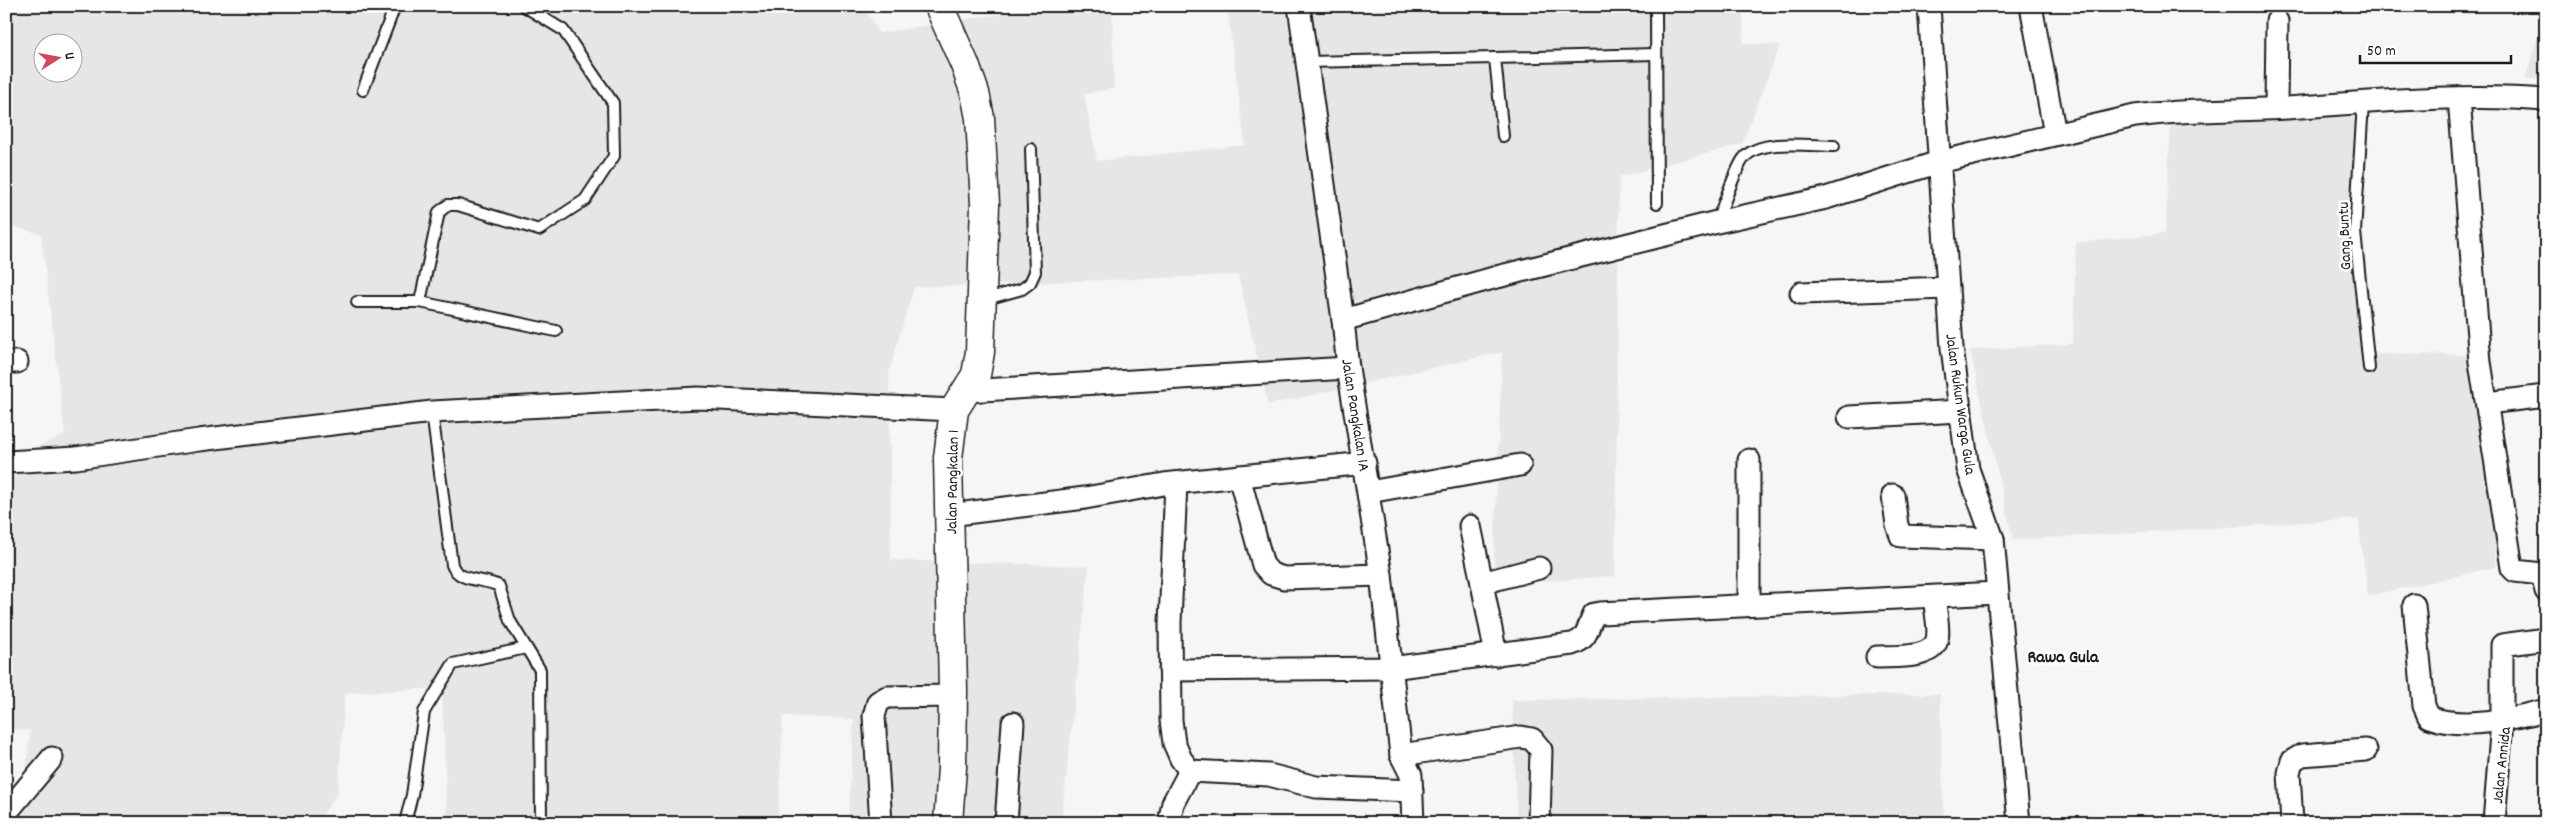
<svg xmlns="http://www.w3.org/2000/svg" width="2552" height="829" font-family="Dekko,sans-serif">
  <rect width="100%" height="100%" fill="#f6f6f6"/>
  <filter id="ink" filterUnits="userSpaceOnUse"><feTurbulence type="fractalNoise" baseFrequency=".02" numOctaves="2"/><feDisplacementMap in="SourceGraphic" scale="10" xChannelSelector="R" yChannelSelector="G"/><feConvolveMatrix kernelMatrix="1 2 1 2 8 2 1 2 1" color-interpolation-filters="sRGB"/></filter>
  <g filter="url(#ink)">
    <!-- built -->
    <g fill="#e6e6e6" fill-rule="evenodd">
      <path d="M6,6h857l16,27 173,-27h60l2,82 -30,6 13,67 148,-16 -18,-139h516v37l37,2 -38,99 -123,33 -4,399 -122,9 9,-233 -234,53 -30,-130 -324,12 -25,85 2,188 198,6 -28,257h-213l6,-104 -71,-3 -5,107h-331l-5,-135 -97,5 -7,99 -21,31h-297l10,-92 -24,-3v-272l5,1 54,-22 -24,-201 -35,-9zM42,42h30v30h-30z"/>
      <path d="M2546,10v69h-21z"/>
      <path d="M2357,117l8,237 119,1 12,212 -128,29 -10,-77 -345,21 -43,-190 103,-6 3,-101 89,-10 6,-111z"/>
      <path d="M1940,694l4,129h-427l-5,-123z"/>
    </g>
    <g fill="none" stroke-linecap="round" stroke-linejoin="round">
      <defs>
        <g id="lane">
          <path d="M1656,6l1,197"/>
          <path d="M1306,62l189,-4"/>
          <path d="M363,90l32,-84"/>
          <path d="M2363,103l-8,129 14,136"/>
          <path d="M1503,136l-8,-78 161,-4"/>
          <path d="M1717,221c6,-14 19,-54 27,-63 16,-20 66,-12 90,-12"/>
          <path d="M983,300l39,-11 8,-6 5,-11 -4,-123"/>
          <path d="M357,302h63l19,-90 9,-7h10l81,25 46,-30 29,-44 -1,-53 -50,-73 -39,-24"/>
          <path d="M420,302l136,29"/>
          <path d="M432,412l20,153c7,18 32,13 47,21l11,35 30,49 1,153"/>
          <path d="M405,823l7,-28 12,-83 29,-48 73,-16"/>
        </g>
        <g id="street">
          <path d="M1299,6l44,314 5,48 33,207 20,180 10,20 2,48"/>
          <path d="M1929,6l23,342 16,121 25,70 26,284"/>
          <path d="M2031,6l24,128"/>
          <path d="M2459,98l21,264 32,206 3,3 27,3 4,17"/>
          <path d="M2276,108l1,-87"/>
          <path d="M1801,293l147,-5"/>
          <path d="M1343,320l154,-43 220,-55 109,-24 113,-36 196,-46c50,-7 101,-5 152,-8 86,-6 173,-15 259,-8"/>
          <path d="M6,362h11"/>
          <path d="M966,391l382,-23"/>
          <path d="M2487,403l59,-7"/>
          <path d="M1849,417l112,-6"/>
          <path d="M1749,460v144"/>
          <path d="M6,462l70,-4 123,-18 233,-28 266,-14 256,12"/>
          <path d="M1239,476l24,89 8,9 13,4 97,-3"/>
          <path d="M1176,483l-6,140 1,97 3,23 7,16 9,12"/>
          <path d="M1369,492l151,-27"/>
          <path d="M1893,495l4,30 4,11 92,3"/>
          <path d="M949,515l136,-17 79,-14 201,-21"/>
          <path d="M1470,526l12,57"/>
          <path d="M2414,605l10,101 5,11c35,13 82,2 117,-7"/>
          <path d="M1496,655l-14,-72 57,-15"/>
          <path d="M1877,657c16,-1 54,3 60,-17 3,-11 -2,-28 -2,-39"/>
          <path d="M1170,670l221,-2 181,-24c17,-5 15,-17 22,-30l6,-1 397,-20"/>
          <path d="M1401,755l120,-18 11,2 9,11 -2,73"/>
          <path d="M6,813l46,-55"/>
          <path d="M881,823l-7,-107 4,-14 9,-5 66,-1"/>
          <path d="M1006,823l7,-100"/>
          <path d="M1169,823l4,-20 17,-32 79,4 47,12 96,4"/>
          <path d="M2292,823l-3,-50 3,-12 10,-6 64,-5"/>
          <path d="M2494,823l8,-102v-76l44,-6"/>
        </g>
        <path id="secondary" d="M939,6l26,59 10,28 5,25 5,86 -5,148 -4,23 -22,35 -6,48 5,232 -1,78 -4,55"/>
      </defs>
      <!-- lane casing -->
      <use href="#lane" stroke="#1c1c1c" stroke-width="14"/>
      <!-- street casing -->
      <use href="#street" stroke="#1c1c1c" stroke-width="25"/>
      <!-- secondary casing -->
      <use href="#secondary" stroke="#1c1c1c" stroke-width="31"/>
      <!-- lane -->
      <use href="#lane" stroke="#fff" stroke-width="10"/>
      <!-- street -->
      <use href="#street" stroke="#fff" stroke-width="21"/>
      <!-- secondary -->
      <use href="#secondary" stroke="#fff" stroke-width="28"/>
    </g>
  </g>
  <g text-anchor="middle" stroke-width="5" stroke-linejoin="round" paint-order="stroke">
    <!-- street labels -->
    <g font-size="16" fill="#1c1c1c" stroke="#fff">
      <text transform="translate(2343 236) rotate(-92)" y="6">Gang Buntu</text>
      <text transform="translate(1962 404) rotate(82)" y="6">Jalan Rukun Warga Gula</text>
      <text transform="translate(1357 415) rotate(81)" y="6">Jalan Pangkalan 1A</text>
      <text transform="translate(951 482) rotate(-89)" y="6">Jalan Pangkalan 1</text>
      <text transform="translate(2500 765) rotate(-84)" y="6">Jalan Annida</text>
    </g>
    <!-- neighbourhood labels -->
    <g font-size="18" font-weight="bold" fill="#1c1c1c" stroke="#fff">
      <text x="2063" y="662">Rawa Gula</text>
    </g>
  </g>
  <!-- margin -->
  <rect width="2552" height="829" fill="none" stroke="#fff" stroke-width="25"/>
  <rect x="12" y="12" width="2527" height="804" fill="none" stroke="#1c1c1c" stroke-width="2" filter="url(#ink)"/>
  <!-- north arrow -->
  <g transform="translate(58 58) rotate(79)"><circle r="24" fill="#ffffff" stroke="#a4a4a4"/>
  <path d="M0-4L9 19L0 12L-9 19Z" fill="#d1495b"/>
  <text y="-8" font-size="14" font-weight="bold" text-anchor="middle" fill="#1c1c1c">U</text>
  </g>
  <!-- scale -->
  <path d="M2360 55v8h151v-8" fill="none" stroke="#1c1c1c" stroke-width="2.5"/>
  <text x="2367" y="55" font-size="15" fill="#1c1c1c" stroke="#ffffff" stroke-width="4" paint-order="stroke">50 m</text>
</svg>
